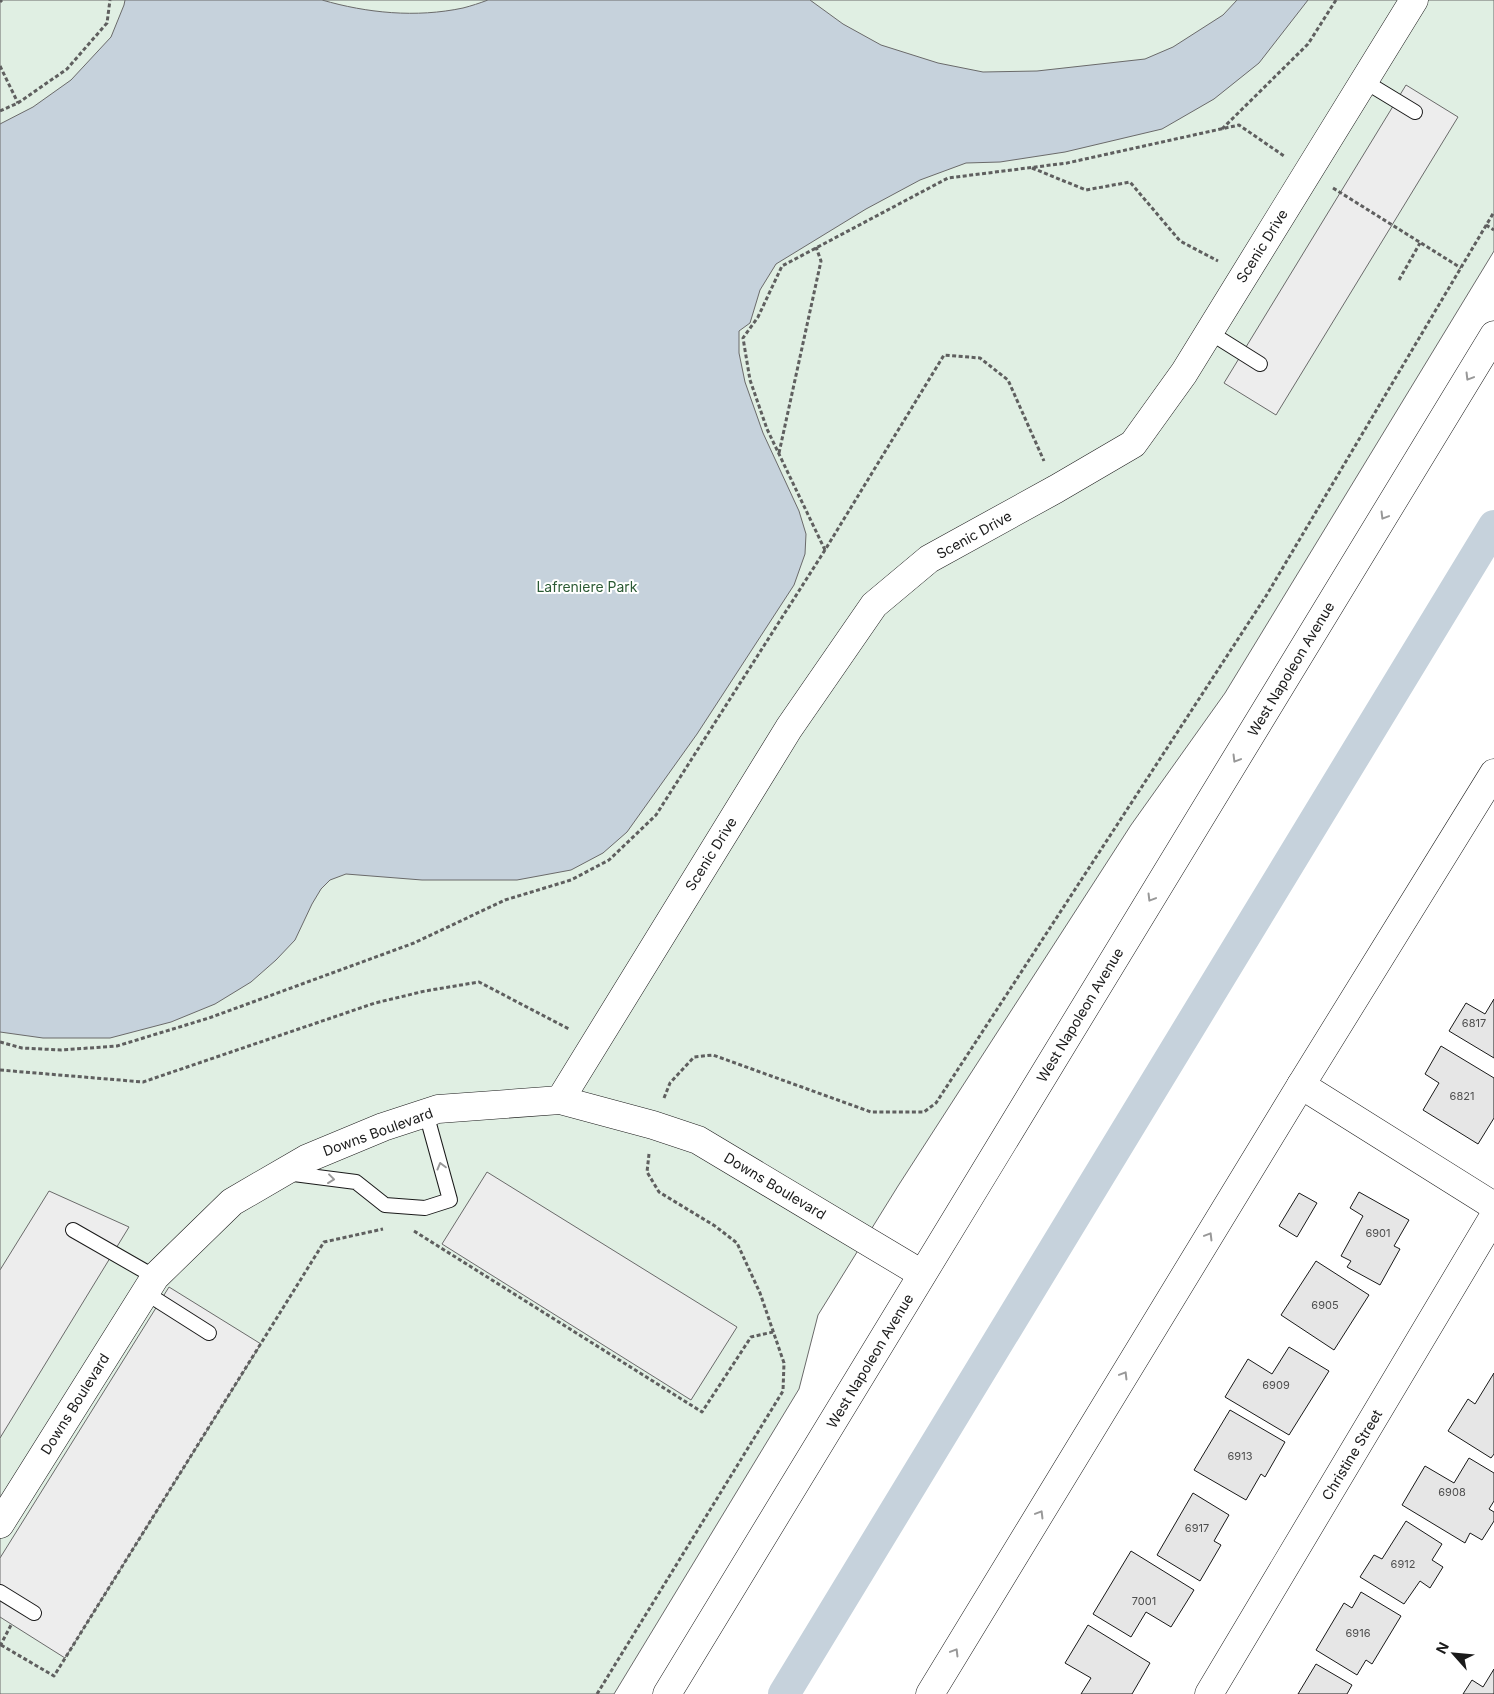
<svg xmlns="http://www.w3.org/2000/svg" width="1494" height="1694" font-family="Inter,sans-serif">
  <rect width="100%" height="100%" fill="#fff"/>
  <!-- green -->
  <path fill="#e0efe3" stroke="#6a6a6a" d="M0,0h1494v251l-269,442 -94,132 -233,361 -80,129 -19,74 -185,305h-614z"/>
  <!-- parking -->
  <g fill="#ededed" stroke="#6a6a6a">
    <path d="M1406,85l52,32 -182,298 -52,-32z"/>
    <path d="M487,1172l250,155 -46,73 -249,-156z"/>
    <path d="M49,1191l80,36 -129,211v-168z"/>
    <path d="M169,1287l92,57 -196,314 -65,-41v-59z"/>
  </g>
  <!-- water -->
  <path fill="#c6d2dc" stroke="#6a6a6a" d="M125,0h197c45,13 94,18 141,8 8,-2 17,-5 25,-8h322l33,24 38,21 57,18 45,9 54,-1 108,-12 28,-12 50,-32 14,-15h71l-49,63 -45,36 -52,30 -97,23 -65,10 -34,1 -46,17 -54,29 -90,55 -16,26 -10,33 -11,8v22l6,29 18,51 36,78 7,23 -1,20 -11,31 -97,149 -70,98 -24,21 -32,17 -54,10h-95l-76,-6 -16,6 -9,9 -9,15 -17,36 -19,20 -25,22 -36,22 -44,18 -61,16h-67l-43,-6v-908l33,-17 38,-27 40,-43 13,-32z"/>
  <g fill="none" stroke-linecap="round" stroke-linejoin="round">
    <!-- canal -->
    <path stroke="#c6d2dc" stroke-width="32" d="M784,1694l710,-1168"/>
  </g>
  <!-- building -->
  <g fill="#e6e6e6" stroke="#1a1a1a">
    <path d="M1494,999v59l-45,-27 17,-28 19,11z"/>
    <path d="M1441,1046l53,32v40l-16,26 -55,-34 16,-27 -14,-9z"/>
    <path d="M1359,1192l50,28 -15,26 6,3 -20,36 -33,-18 4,-6 -10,-5 22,-40 -13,-8z"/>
    <path d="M1299,1193l18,10 -20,34 -18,-11z"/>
    <path d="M1316,1261l53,34 -35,55 -53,-35z"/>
    <path d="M1289,1347l40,24 -40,64 -64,-38 23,-38 24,15z"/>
    <path d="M1494,1373v81l-3,4 -43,-27 20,-32 7,5z"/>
    <path d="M1230,1410l55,32 -20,35 -4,-3 -15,26 -52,-30z"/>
    <path d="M1469,1458l25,15v28l-5,8 5,3v9l-12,19 -12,-7 -5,10 -63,-38 23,-39 29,17z"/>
    <path d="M1193,1493l36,22 -15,26 7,4 -21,36 -43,-26z"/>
    <path d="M1406,1521l36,23 -10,16 11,7 -13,21 -10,-7 -16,23 -44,-27 14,-22 8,4z"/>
    <path d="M1131,1551l63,39 -23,37 -25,-15 -15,25 -38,-23z"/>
    <path d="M1361,1592l40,24 -29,48 -6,-4 -9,15 -41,-25 28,-47 8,5z"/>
    <path d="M1088,1625l62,38 -18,31h-51l10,-16 -26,-15z"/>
    <path d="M1316,1664l36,21 -5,9h-49z"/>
    <path d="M1494,1669v25h-31l9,-14 11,7z"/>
  </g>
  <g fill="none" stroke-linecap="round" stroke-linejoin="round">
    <defs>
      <g id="service">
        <path d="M1364,81l51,31"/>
        <path d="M1209,332l51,32"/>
        <path d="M286,1173l70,9 29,23 40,3 25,-8 -24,-87"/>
        <path d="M73,1230l82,47"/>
        <path d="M146,1293l63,40"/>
        <path d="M0,1592l34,21"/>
      </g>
      <g id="minor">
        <path d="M1301,1085l193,121"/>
        <path d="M560,1100l229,-372 85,-123 55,-46 127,-70 77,-45 51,-71 230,-373"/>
        <path d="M1209,1694l285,-478"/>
      </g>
      <path id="tertiary" d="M0,1524l155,-247 77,-75 74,-43 77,-32 55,-18 122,-9 93,25 45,15 224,134"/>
      <g id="secondary">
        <path d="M667,1694l827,-1359"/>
        <path d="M930,1694l371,-609 193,-312"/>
      </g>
    </defs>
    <!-- service casing -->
    <use href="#service" stroke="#1a1a1a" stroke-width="16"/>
    <!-- minor casing -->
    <use href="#minor" stroke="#1a1a1a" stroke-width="29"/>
    <!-- tertiary casing -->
    <use href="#tertiary" stroke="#1a1a1a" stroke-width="29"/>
    <!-- secondary casing -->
    <use href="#secondary" stroke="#1a1a1a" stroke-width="29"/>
    <!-- path -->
    <g stroke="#5f5f5f" stroke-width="3" stroke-dasharray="4 2.5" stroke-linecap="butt">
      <path d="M0,2l2,-2"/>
      <path d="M0,66l18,37"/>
      <path d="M0,111l18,-8 49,-34 40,-46 3,-23"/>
      <path d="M1222,129l86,-85 28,-44"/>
      <path d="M1032,168l54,22 44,-8 50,59 38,20"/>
      <path d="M1333,188l128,80"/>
      <path d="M1486,225l8,5"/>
      <path d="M1399,280l21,-37"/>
      <path d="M779,453l42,-192 -5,-14"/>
      <path d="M825,550l-58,-121 -17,-49 -7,-42 15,-21 24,-51 166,-88 119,-15 172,-38 45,31"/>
      <path d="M0,1042l22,6 39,2 56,-4 92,-28 205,-75 91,-43 66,-20 38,-20 47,-45 169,-265 119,-195 36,3 28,22 36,81"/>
      <path d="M0,1070l143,12 232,-79 50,-12 54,-9 90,47"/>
      <path d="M664,1098l6,-15 24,-26 19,-2 158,57h53l12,-9 330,-507 228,-384"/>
      <path d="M414,1231l288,181 49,-75 22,-5"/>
      <path d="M1,1645l53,31 270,-434 59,-13"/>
      <path d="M0,1646l11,-21"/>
      <path d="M597,1694l186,-303 1,-28 -24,-70 -23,-50 -22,-17 -56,-34 -12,-20 2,-18"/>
    </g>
    <!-- service -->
    <use href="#service" stroke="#fff" stroke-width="14"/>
    <!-- minor -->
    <use href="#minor" stroke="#fff" stroke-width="28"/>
    <!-- tertiary -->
    <use href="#tertiary" stroke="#fff" stroke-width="28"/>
    <!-- secondary -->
    <use href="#secondary" stroke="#fff" stroke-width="28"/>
  </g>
  <!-- one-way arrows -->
  <defs><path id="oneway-chevron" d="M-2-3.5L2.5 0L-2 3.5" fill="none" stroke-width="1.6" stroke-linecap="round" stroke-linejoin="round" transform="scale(1.25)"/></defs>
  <g stroke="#989898">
    <use href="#oneway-chevron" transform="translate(1469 377) rotate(121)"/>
    <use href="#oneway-chevron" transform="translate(1384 516) rotate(121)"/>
    <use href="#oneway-chevron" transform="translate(1236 759) rotate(121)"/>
    <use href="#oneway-chevron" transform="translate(1151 898) rotate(121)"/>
    <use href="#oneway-chevron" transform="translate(441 1166) rotate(-105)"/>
    <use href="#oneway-chevron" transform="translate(331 1179) rotate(7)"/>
    <use href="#oneway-chevron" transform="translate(1209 1236) rotate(-59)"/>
    <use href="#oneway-chevron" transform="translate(1124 1375) rotate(-59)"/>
    <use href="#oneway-chevron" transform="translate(1040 1514) rotate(-59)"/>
    <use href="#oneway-chevron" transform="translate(955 1652) rotate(-59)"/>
  </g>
  <g text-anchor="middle" stroke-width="4" stroke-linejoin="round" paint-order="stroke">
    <!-- number labels -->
    <g font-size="11" fill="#4d4d4d">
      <text x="1474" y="1027">6817</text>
      <text x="1462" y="1100">6821</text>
      <text x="1378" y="1237">6901</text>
      <text x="1325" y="1309">6905</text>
      <text x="1276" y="1389">6909</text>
      <text x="1240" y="1460">6913</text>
      <text x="1452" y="1496">6908</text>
      <text x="1197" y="1532">6917</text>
      <text x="1403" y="1568">6912</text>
      <text x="1144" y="1605">7001</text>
      <text x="1358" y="1637">6916</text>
    </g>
    <!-- street labels -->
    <g font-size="14" fill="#1a1a1a" stroke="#fff">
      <text transform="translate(1262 246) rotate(-58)" y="5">Scenic Drive</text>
      <text transform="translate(974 535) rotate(-29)" y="5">Scenic Drive</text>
      <text transform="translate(1291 669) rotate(-59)" y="5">West Napoleon Avenue</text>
      <text transform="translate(711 854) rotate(-58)" y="5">Scenic Drive</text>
      <text transform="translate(1080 1015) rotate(-59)" y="5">West Napoleon Avenue</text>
      <text transform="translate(378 1132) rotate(-20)" y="5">Downs Boulevard</text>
      <text transform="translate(775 1186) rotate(31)" y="5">Downs Boulevard</text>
      <text transform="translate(870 1361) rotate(-59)" y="5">West Napoleon Avenue</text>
      <text transform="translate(75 1404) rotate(-58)" y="5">Downs Boulevard</text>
      <text transform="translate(1352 1455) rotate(-59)" y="5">Christine Street</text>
    </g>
    <!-- park labels -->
    <g font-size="14" fill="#2b5a34" stroke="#fff">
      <text x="587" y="592">Lafreniere Park</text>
    </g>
  </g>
  <!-- north arrow -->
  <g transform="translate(1454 1654) rotate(297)" stroke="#ffffff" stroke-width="4" paint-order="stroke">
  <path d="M0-4L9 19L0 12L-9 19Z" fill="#1a1a1a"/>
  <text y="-8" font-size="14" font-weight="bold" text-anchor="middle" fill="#1a1a1a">N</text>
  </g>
</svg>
